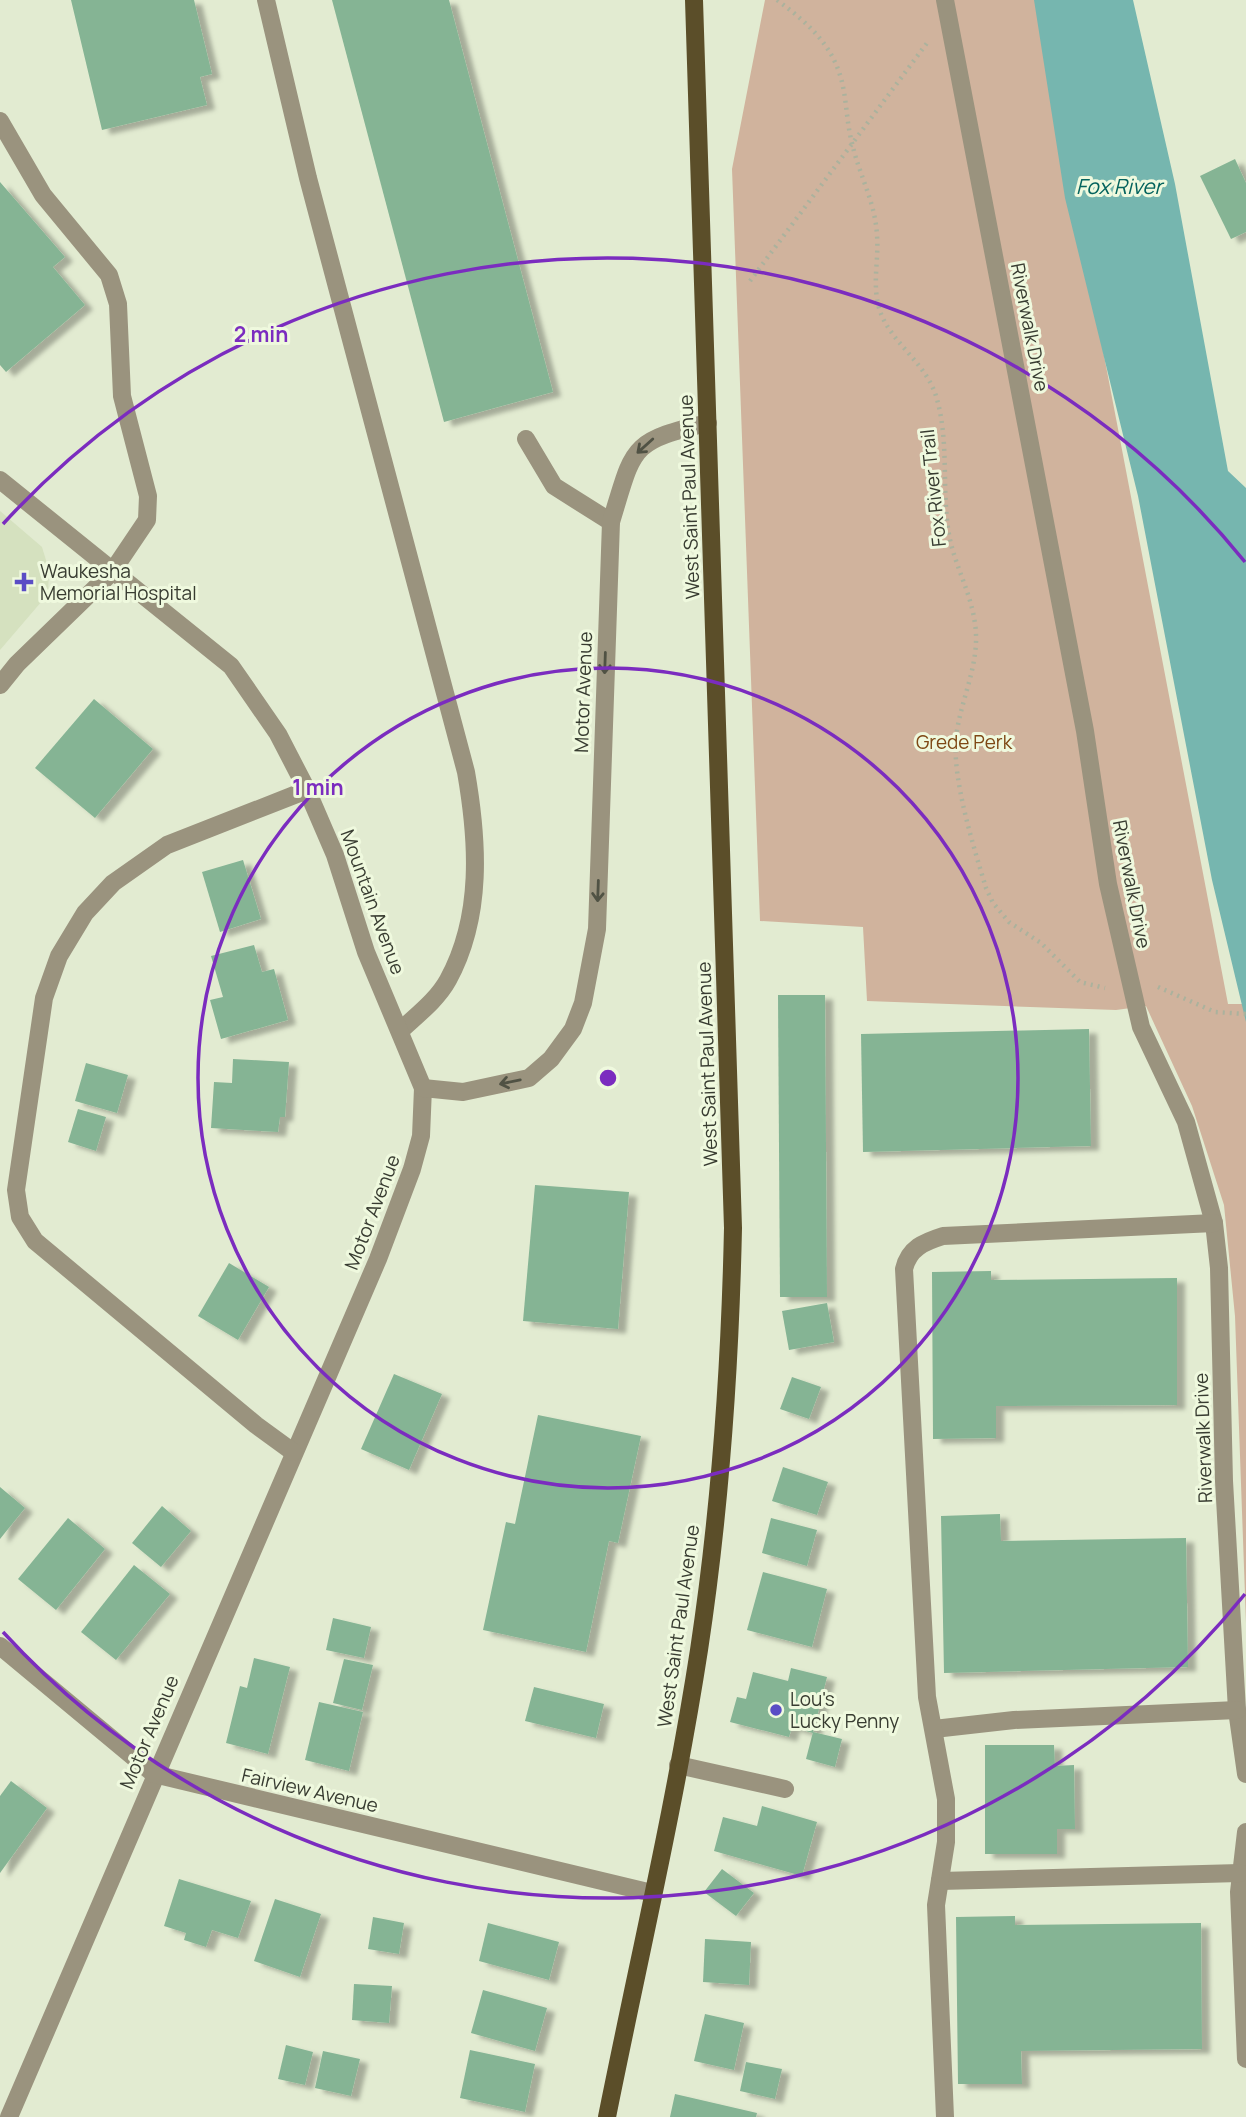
<svg xmlns="http://www.w3.org/2000/svg" width="1246" height="2117" font-family="Manrope,sans-serif">
  <defs>
    <filter id="shadow"><feDropShadow dx="8" dy="4.5" stdDeviation="2" flood-color="#0004"/></filter>
  </defs>
  <rect width="100%" height="100%" fill="#e2ebd1"/>
  <!-- built -->
  <path fill="#d5e1bf" d="M0,511l42,36 7,23 -1,24 -48,56z"/>
  <!-- green -->
  <path fill="#d0b39d" d="M765,0h271l192,1004h18v619l-11,-307 -11,-111 -32,-99 -46,-100 -30,4 -249,-9 -4,-74 -103,-6 -28,-752z"/>
  <!-- water -->
  <path fill="#76b6af" d="M1034,0h99l42,184 53,287 18,17v534l-34,-142 -74,-384 -73,-298z"/>
  <!-- building -->
  <g fill="#85b494" filter="url(#shadow)">
    <path d="M71,0h123l18,74 -12,3 7,28 -105,25z"/>
    <path d="M332,0h117l104,392 -109,30z"/>
    <path d="M1235,159l11,24v49l-15,7 -31,-63z"/>
    <path d="M0,182l65,75 -12,10 32,38 -79,67 -6,-7z"/>
    <path d="M94,699l59,50 -58,69 -60,-50z"/>
    <path d="M243,860l18,59 -41,13 -18,-60z"/>
    <path d="M254,945l8,27 12,-3 14,51 -67,19 -11,-39 13,-3 -12,-41z"/>
    <path d="M778,995h47l2,302h-47z"/>
    <path d="M1089,1029l2,117 -228,6 -2,-118z"/>
    <path d="M233,1059l56,3 -4,55h-5l-2,15 -67,-4 3,-46 18,1z"/>
    <path d="M86,1063l42,12 -11,38 -42,-12z"/>
    <path d="M78,1109l28,8 -10,34 -28,-9z"/>
    <path d="M535,1185l94,7 -11,137 -95,-8z"/>
    <path d="M229,1263l40,24 -31,53 -40,-24z"/>
    <path d="M991,1271v9l186,-2v127l-181,1v32l-63,1 -1,-167z"/>
    <path d="M827,1303l7,39 -45,8 -7,-39z"/>
    <path d="M394,1374l48,20 -33,76 -48,-21z"/>
    <path d="M792,1377l29,10 -12,32 -29,-10z"/>
    <path d="M538,1415l103,21 -23,107 -9,-2 -23,111 -103,-22 23,-108 9,2z"/>
    <path d="M783,1467l45,15 -11,33 -45,-14z"/>
    <path d="M0,1487l25,21 -25,31z"/>
    <path d="M162,1506l29,25 -30,36 -29,-24z"/>
    <path d="M1000,1514l1,27 185,-3 2,129 -244,6 -3,-157z"/>
    <path d="M68,1518l37,31 -49,61 -38,-31z"/>
    <path d="M771,1518l46,12 -10,36 -45,-13z"/>
    <path d="M134,1565l36,29 -54,66 -35,-28z"/>
    <path d="M763,1572l64,17 -15,58 -65,-17z"/>
    <path d="M333,1618l38,9 -7,31 -38,-8z"/>
    <path d="M254,1658l36,9 -22,87 -42,-11 14,-57 7,2z"/>
    <path d="M344,1659l29,6 -11,45 -29,-7z"/>
    <path d="M791,1668l36,9 -14,56 -21,-6 -3,10 -59,-15 7,-25 9,2 7,-27 35,9z"/>
    <path d="M534,1687l70,17 -8,34 -71,-17z"/>
    <path d="M319,1702l44,10 -14,59 -44,-11z"/>
    <path d="M813,1732l29,7 -7,28 -29,-8z"/>
    <path d="M985,1745h69l1,21 19,-1 1,64h-18v25h-72z"/>
    <path d="M11,1781l36,27 -47,65v-77z"/>
    <path d="M762,1806l55,16 -15,54 -88,-25 9,-34 34,9z"/>
    <path d="M722,1869l32,24 -18,23 -32,-24z"/>
    <path d="M179,1879l72,22 -13,37 -26,-8 -6,17 -22,-7 2,-7 -22,-7z"/>
    <path d="M275,1899l46,15 -21,63 -46,-16z"/>
    <path d="M1015,1916v9l186,-2 1,126 -181,2 1,33h-64l-2,-167z"/>
    <path d="M373,1917l31,6 -5,31 -31,-5z"/>
    <path d="M488,1923l71,19 -10,38 -70,-19z"/>
    <path d="M705,1939l46,3 -2,43 -46,-3z"/>
    <path d="M354,1984l38,2 -3,37 -37,-3z"/>
    <path d="M483,1990l64,18 -12,43 -64,-18z"/>
    <path d="M705,2014l39,9 -10,47 -40,-9z"/>
    <path d="M286,2045l27,7 -8,33 -27,-6z"/>
    <path d="M470,2050l65,14 -10,48 -65,-14z"/>
    <path d="M323,2051l37,8 -9,37 -36,-8z"/>
    <path d="M746,2062l36,7 -7,30 -35,-8z"/>
    <path d="M675,2094l82,19 -1,4h-86z"/>
  </g>
  <g fill="none" stroke-linecap="round" stroke-linejoin="round">
    <!-- path -->
    <g stroke="#abb29d" stroke-width="4.5" stroke-dasharray="2 5" stroke-linecap="butt">
      <path d="M777,0c27,20 53,42 63,75 7,22 6,46 12,68 7,32 23,58 25,92 2,25 -5,48 2,73 10,34 46,53 57,88 13,42 6,88 12,132 4,33 23,63 27,96 6,39 -15,76 -19,114 -4,41 18,110 30,150l7,15 16,19 32,21 39,39 25,6"/>
      <path d="M750,281l177,-238"/>
      <path d="M1158,987l57,25 31,2"/>
    </g>
    <!-- minor -->
    <g stroke="#9a937e" stroke-width="18">
      <path d="M266,0l42,178 158,594c12,69 17,144 -18,208 -11,20 -31,35 -48,51"/>
      <path d="M945,0l140,731 23,153 33,143 45,95 28,101 5,45 5,213 13,229 9,64"/>
      <path d="M0,121l43,74 66,80 9,29 4,92 26,100 -1,24 -35,52 -95,92 -17,21"/>
      <path d="M526,439l28,47 57,36"/>
      <path d="M0,480l231,186 47,68 29,56 28,65 31,97 57,136 -2,48 -9,33 -34,90 -369,858"/>
      <path d="M423,1088l40,4 66,-14 22,-19 22,-30 10,-26 14,-74 14,-407c23,-75 18,-81 97,-99"/>
      <path d="M293,1452l-37,-27 -221,-184 -15,-24 -4,-27 28,-192 15,-42 26,-43 28,-30 54,-38 140,-55"/>
      <path d="M0,1646l154,128 498,119"/>
      <path d="M934,1729l80,-9 223,-10"/>
      <path d="M678,1765l107,24"/>
      <path d="M1246,1832l-7,60 7,167"/>
      <path d="M940,1881l300,-8"/>
      <path d="M945,2117l-9,-212 10,-63v-43l-19,-102 -23,-428c5,-21 20,-27 39,-33l271,-13"/>
    </g>
    <!-- major -->
    <path stroke="#5b4e29" stroke-width="18" d="M607,2117c31,-155 68,-311 92,-467 21,-139 31,-282 34,-422l-39,-1228"/>
  </g>
  <!-- one-way arrows -->
  <defs><path id="oneway-shaft" d="M-6 0H5M1.5-3L5.5 0L1.5 3" fill="none" stroke-width="1.6" stroke-linecap="round" stroke-linejoin="round" transform="scale(1.75)"/></defs>
  <g stroke="#505244">
    <use href="#oneway-shaft" transform="translate(645 446) rotate(138)"/>
    <use href="#oneway-shaft" transform="translate(605 663) rotate(92)"/>
    <use href="#oneway-shaft" transform="translate(598 891) rotate(92)"/>
    <use href="#oneway-shaft" transform="translate(510 1082) rotate(168)"/>
  </g>
  <!-- distance rings -->
  <g fill="none" stroke="#7b2cbf" stroke-width="3.5">
    <circle cx="608" cy="1078" r="410"/>
    <path d="M1245 1594A820 820 0 0 1 3 1632M3 524A820 820 0 0 1 1245 562"/>
  </g>
  <!-- markers -->
  <g fill="#5a4dc5" stroke="#eff9de" stroke-width="2.5">
    <path d="M20.5 571.5h7v7h7v7h-7v7h-7v-7h-7v-7h7z"/>
    <circle cx="776" cy="1710" r="7"/>
  </g>
  <g text-anchor="middle" stroke-width="6" stroke-linejoin="round" paint-order="stroke">
    <!-- street labels -->
    <g font-size="19" fill="#383c31" stroke="#eff9de">
      <text transform="translate(1030 327) rotate(79)" y="7">Riverwalk Drive</text>
      <text transform="translate(933 488) rotate(-96)" y="7">Fox River Trail</text>
      <text transform="translate(689 497) rotate(-92)" y="7">West Saint Paul Avenue</text>
      <text transform="translate(583 692) rotate(-88)" y="7">Motor Avenue</text>
      <text transform="translate(1132 884) rotate(79)" y="7">Riverwalk Drive</text>
      <text transform="translate(373 902) rotate(70)" y="7">Mountain Avenue</text>
      <text transform="translate(707 1064) rotate(-92)" y="7">West Saint Paul Avenue</text>
      <text transform="translate(372 1212) rotate(-69)" y="7">Motor Avenue</text>
      <text transform="translate(1203 1438) rotate(-92)" y="7">Riverwalk Drive</text>
      <text transform="translate(678 1626) rotate(-82)" y="7">West Saint Paul Avenue</text>
      <text transform="translate(149 1732) rotate(-67)" y="7">Motor Avenue</text>
      <text transform="translate(310 1790) rotate(13)" y="7">Fairview Avenue</text>
    </g>
    <!-- poi labels -->
    <g font-size="19" fill="#383c31" stroke="#eff9de" text-anchor="start">
      <text x="40" y="578">Waukesha<tspan x="40" dy="22">Memorial Hospital</tspan></text>
      <text x="790" y="1706">Lou's<tspan x="790" dy="22">Lucky Penny</tspan></text>
    </g>
    <!-- park labels -->
    <g font-size="19" fill="#7e4814" stroke="#eff9de">
      <text x="964" y="749">Grede Perk</text>
    </g>
    <!-- water labels -->
    <g font-size="21" font-style="italic" fill="#04635d" stroke="#eff9de">
      <text x="1119" y="194">Fox River</text>
    </g>
  </g>
  <circle cx="608" cy="1078" r="10" fill="#7b2cbf" stroke="#eff9de" stroke-width="3.5"/>
  <g font-size="21" text-anchor="middle" font-weight="bold" fill="#7b2cbf" stroke="#eff9de" stroke-width="6" stroke-linejoin="round" paint-order="stroke">
    <text x="261" y="342">2 min</text>
    <text x="318" y="795">1 min</text>
  </g>
</svg>
